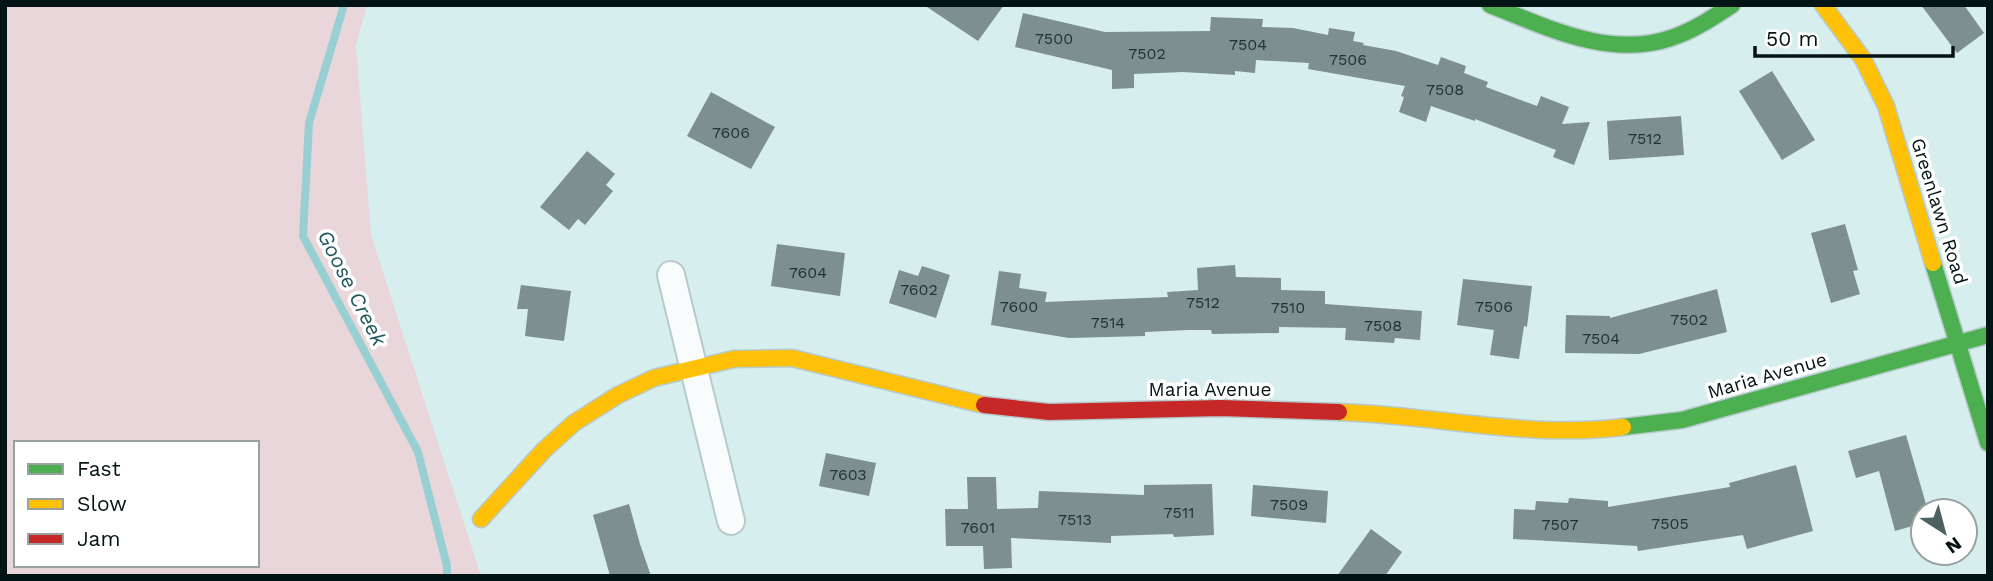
<svg xmlns="http://www.w3.org/2000/svg" width="1993" height="581" font-family="'Work Sans',sans-serif">
  <rect width="100%" height="100%" fill="#d6eeee"/>
  <!-- green -->
  <path fill="#e8d6db" fill-rule="evenodd" d="M5,5h362l-11,41 15,189 110,341h-476zM16,443h241v122h-241z"/>
  <g fill="none" stroke-linecap="round" stroke-linejoin="round">
    <!-- stream -->
    <path stroke="#98cfd2" stroke-width="8" d="M344,5l-35,118 -6,113 115,216 29,114v10"/>
  </g>
  <!-- building -->
  <g fill="#7d8f8f">
    <path d="M924,5h80l-26,36z"/>
    <path d="M1921,5h43l20,28 -27,20z"/>
    <path d="M1023,13l82,19 105,-1 1,-14 52,2 -1,8 31,1 35,7 1,-7 26,4 -2,9 11,2 -1,2 33,6 42,14 3,-8 25,9 -2,7 24,9 -2,5 51,19 4,-10 28,11 -7,17 28,-2 -16,43 -21,-8 3,-7 -81,-31v2l-44,-15 -5,16 -27,-10 5,-15 -3,-1 4,-10 -97,-17 1,-6 -53,-3 -1,13 -20,-2v4l-52,-3 -49,2v14l-22,1v-19l-97,-23z"/>
    <path d="M1772,71l43,69 -33,20 -43,-69z"/>
    <path d="M711,92l64,35 -24,42 -64,-33z"/>
    <path d="M1681,116l3,39 -75,5 -2,-39z"/>
    <path d="M587,151l28,23 -9,11 7,6 -28,34 -7,-6 -9,11 -29,-23z"/>
    <path d="M1845,224l13,46 -5,1 7,23 -29,9 -20,-70z"/>
    <path d="M777,244l68,9 -5,43 -69,-10z"/>
    <path d="M1235,265l1,12 45,1v12l44,1v13l97,7 -2,29 -25,-2 -1,5 -49,-3 1,-12 -67,-1v6l-67,1 -1,-4h-23l-43,2v4l-76,2 -78,-13 8,-54 22,3 -2,14 28,4 -2,10 123,-5 -1,-5 31,-2 -1,-22z"/>
    <path d="M922,266l28,9 -14,43 -47,-15 10,-33 19,6z"/>
    <path d="M1463,279l69,7 -5,41 -3,-1 -5,33 -29,-4 4,-25 -37,-5z"/>
    <path d="M521,285l50,6 -7,50 -39,-5 3,-27h-11z"/>
    <path d="M1717,289l10,43 -88,22 -74,-1 1,-38 44,1v2z"/>
    <path d="M1906,435l22,76h-5v12l-28,8 -16,-60 -23,7 -8,-27z"/>
    <path d="M826,453l50,10 -7,33 -50,-10z"/>
    <path d="M1796,465l17,66 -66,18 -4,-14 -105,16 -1,-5 -124,-7 1,-30 21,1 1,-9 32,2 1,-5 39,3v6l122,-20 -1,-4z"/>
    <path d="M967,477h29l1,32 41,-1 1,-17 105,4v-10l68,-1 2,51 -40,2 -1,-3 -62,2v7l-100,-5 1,30 -28,1 -1,-23h-37l-1,-37h23z"/>
    <path d="M1253,485l75,6 -2,32 -75,-7z"/>
    <path d="M629,504l11,40 11,32h-41l-17,-61z"/>
    <path d="M1371,529l31,23 -17,24h-48z"/>
  </g>
  <g fill="none" stroke-linecap="round" stroke-linejoin="round">
    <defs>
      <path id="street" d="M671,275l60,246"/>
      <g id="fast">
        <path d="M1490,5c56,22 120,54 181,33 22,-7 41,-20 61,-33"/>
        <path d="M1933,263l55,180"/>
        <path d="M1623,427l59,-7 306,-85"/>
      </g>
      <g id="slow">
        <path d="M1823,5l40,54 23,47 47,157"/>
        <path d="M1339,412c95,3 189,27 284,15"/>
        <path d="M481,519l63,-69 30,-27 44,-28 36,-17 80,-19 58,-1 192,47"/>
      </g>
      <path id="jam" d="M984,405l65,7 172,-4 118,4"/>
    </defs>
    <!-- street casing -->
    <use href="#street" stroke="#b7cacb" stroke-width="30"/>
    <!-- fast casing -->
    <use href="#fast" stroke="#b7cacb" stroke-width="19"/>
    <!-- slow casing -->
    <use href="#slow" stroke="#b7cacb" stroke-width="19"/>
    <!-- jam casing -->
    <use href="#jam" stroke="#b7cacb" stroke-width="19"/>
    <!-- street -->
    <use href="#street" stroke="#f9fcfc" stroke-width="26"/>
    <!-- fast -->
    <use href="#fast" stroke="#4caf50" stroke-width="16"/>
    <!-- slow -->
    <use href="#slow" stroke="#ffc107" stroke-width="16"/>
    <!-- jam -->
    <use href="#jam" stroke="#c62828" stroke-width="16"/>
  </g>
  <g text-anchor="middle" stroke-width="7" stroke-linejoin="round" paint-order="stroke">
    <!-- number labels -->
    <g font-size="16" fill="#223334">
      <text x="1054" y="44">7500</text>
      <text x="1248" y="50">7504</text>
      <text x="1147" y="59">7502</text>
      <text x="1348" y="65">7506</text>
      <text x="1445" y="95">7508</text>
      <text x="731" y="138">7606</text>
      <text x="1645" y="144">7512</text>
      <text x="808" y="278">7604</text>
      <text x="919" y="295">7602</text>
      <text x="1203" y="308">7512</text>
      <text x="1019" y="312">7600</text>
      <text x="1494" y="312">7506</text>
      <text x="1288" y="313">7510</text>
      <text x="1689" y="325">7502</text>
      <text x="1108" y="328">7514</text>
      <text x="1383" y="331">7508</text>
      <text x="1601" y="344">7504</text>
      <text x="848" y="480">7603</text>
      <text x="1289" y="510">7509</text>
      <text x="1179" y="518">7511</text>
      <text x="1075" y="525">7513</text>
      <text x="1670" y="529">7505</text>
      <text x="1560" y="530">7507</text>
      <text x="978" y="533">7601</text>
    </g>
    <!-- street labels -->
    <g font-size="19" fill="#041415" stroke="#fff">
      <text transform="translate(1940 211) rotate(73)" y="7">Greenlawn Road</text>
      <text transform="translate(1767 375) rotate(-16)" y="7">Maria Avenue</text>
      <text x="1210" y="396">Maria Avenue</text>
    </g>
    <!-- water labels -->
    <g font-size="21" font-style="italic" fill="#1e585c" stroke="#fff">
      <text transform="translate(352 288) rotate(63)" y="7">Goose Creek</text>
    </g>
  </g>
  <!-- border -->
  <rect width="1993" height="581" fill="none" stroke="#041415" stroke-width="14"/>
  <!-- legend -->
  <rect x="14" y="441" width="245" height="126" fill="#ffffff" stroke="#9ba1a1" stroke-width="2"/>
  <rect x="28" y="464" width="35" height="10" fill="#4caf50" stroke="#9ba1a1" stroke-width="2"/>
  <text x="77" y="476" font-size="21" fill="#041415">Fast</text>
  <rect x="28" y="499" width="35" height="10" fill="#ffc107" stroke="#9ba1a1" stroke-width="2"/>
  <text x="77" y="511" font-size="21" fill="#041415">Slow</text>
  <rect x="28" y="534" width="35" height="10" fill="#c62828" stroke="#9ba1a1" stroke-width="2"/>
  <text x="77" y="546" font-size="21" fill="#041415">Jam</text>
  <!-- north arrow -->
  <g transform="translate(1944 532) rotate(144)"><circle r="33" fill="#ffffff" stroke="#9ba1a1" stroke-width="2"/>
  <path d="M0-5L12 26L0 18L-12 26Z" fill="#4e6061"/>
  <text y="-10" font-size="19" font-weight="bold" text-anchor="middle" fill="#041415">N</text>
  </g>
  <!-- scale -->
  <path d="M1755 46v10h198v-10" fill="none" stroke="#041415" stroke-width="3.5"/>
  <text x="1766" y="46" font-size="21" fill="#041415" stroke="#ffffff" stroke-width="5" paint-order="stroke">50 m</text>
</svg>
